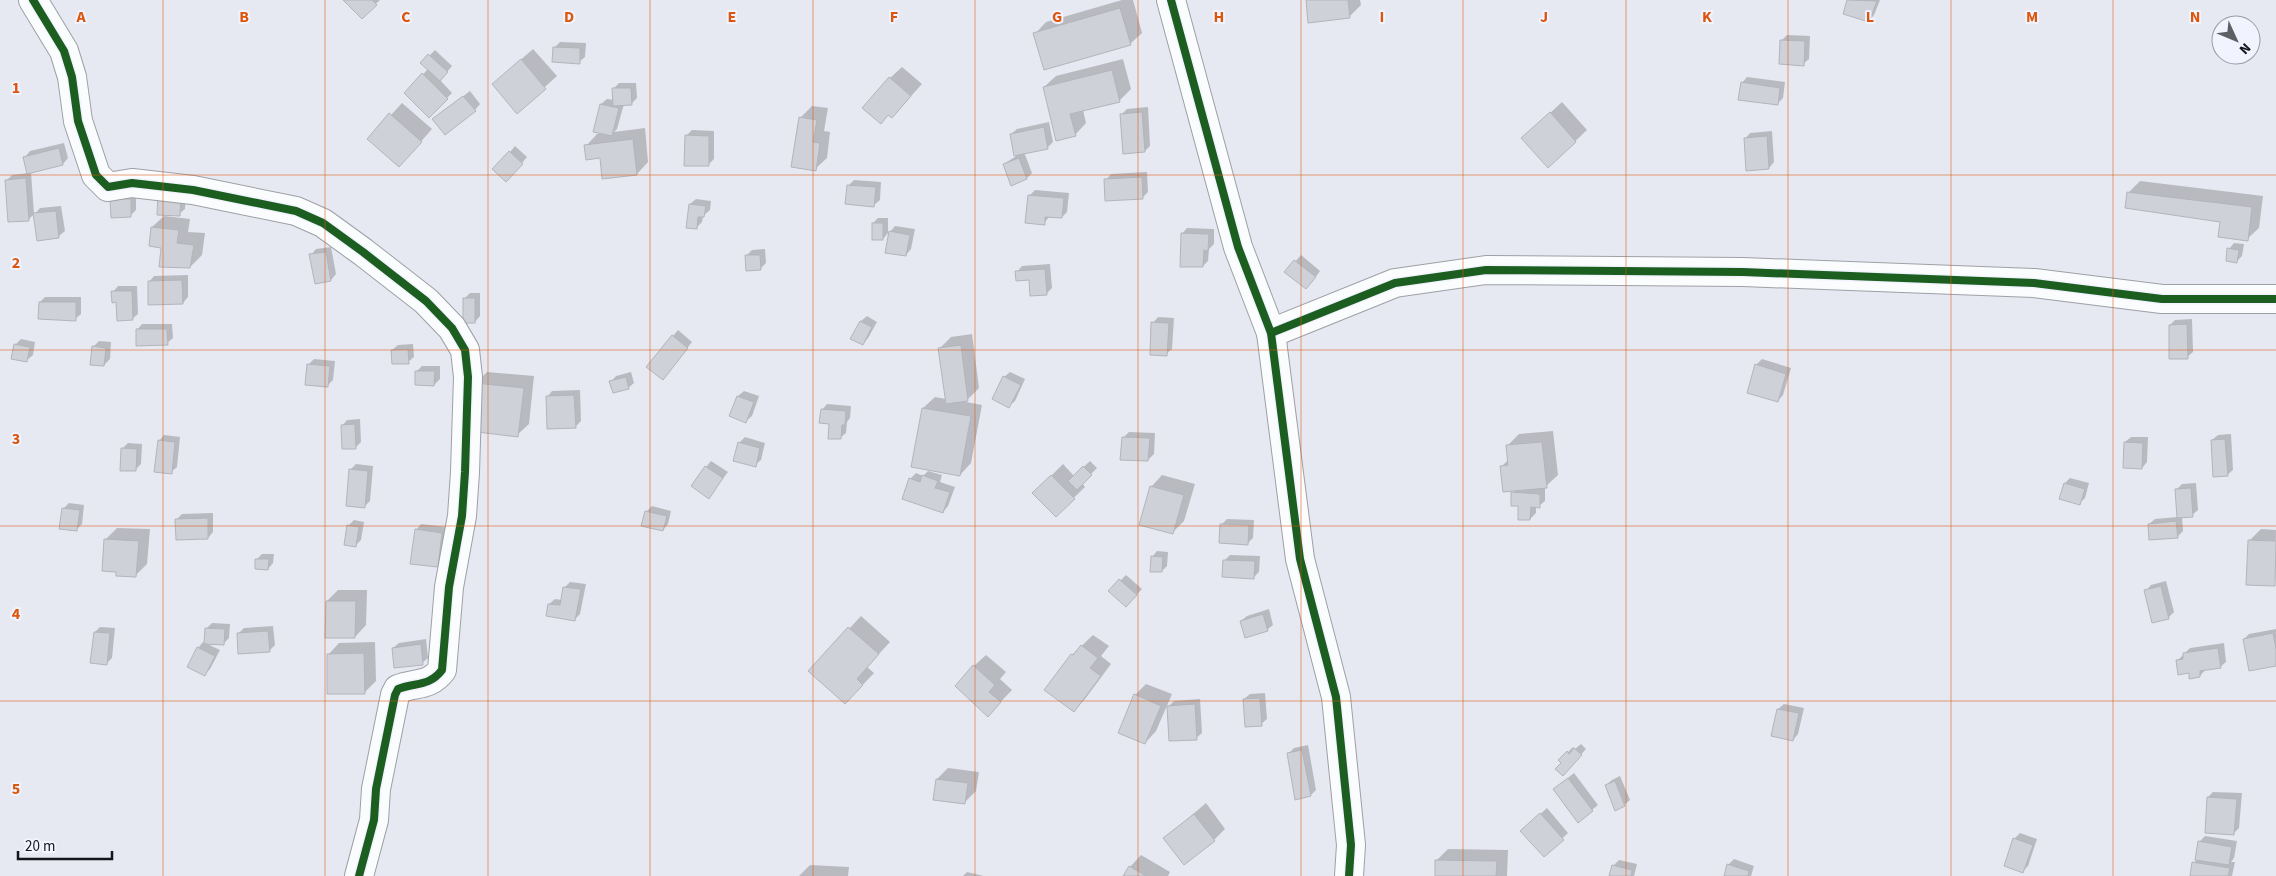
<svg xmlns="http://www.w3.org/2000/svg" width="2276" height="876" font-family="'Source Sans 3',sans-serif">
  <rect width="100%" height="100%" fill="#e6e9f1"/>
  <!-- shadow -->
  <g fill="#0003">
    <path d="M344,0h36l-18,17z"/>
    <path d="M1122,0h11l9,33 -12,11 -95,-10 11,-12z"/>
    <path d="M1307,0h53l1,5 -12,12z"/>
    <path d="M1849,0h31l-6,15 -5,6 -25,-8z"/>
    <path d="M1787,35l23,1 -1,23 -6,5 -21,-24z"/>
    <path d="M560,42l26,1 -1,14 -6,5 -25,-14z"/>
    <path d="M533,49l24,27 -40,36 -24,-28z"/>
    <path d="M435,50l17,16 -12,14 12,13 -23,23 -24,-23 23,-24 -6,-6z"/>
    <path d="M1123,59l8,30 -12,12 -36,9 3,13 -11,12 -31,-48 12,-11z"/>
    <path d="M902,67l20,17 -30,33 -3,-3 -8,8 9,-44z"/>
    <path d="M1747,77l38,5 -2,16 -6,6 -35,-21z"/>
    <path d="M619,83h17l1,15 -6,6h-7l-7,25 -3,3 31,-4 3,34 -11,12 -36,-17 -15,-11 11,-12 7,-1 -3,-29 6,-5 7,1 -1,-11z"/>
    <path d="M470,91l10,13 -5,6 -35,4z"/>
    <path d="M1562,102l25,28 -38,36 -14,-39z"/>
    <path d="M402,103l30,26 -22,25 -41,-15z"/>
    <path d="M812,106l16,2 -4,23 6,1 -3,26 -12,11 -15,-51z"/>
    <path d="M1148,107l2,39 -5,5 -24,-36 6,-6z"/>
    <path d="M1049,122l4,20 -5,5 -24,5 8,21 -5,5 -23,-14 12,-8 -5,-22 6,-5z"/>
    <path d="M692,130l22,1v28l-6,6 -22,-29z"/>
    <path d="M1772,131l2,31 -5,6 -24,-29 5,-6z"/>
    <path d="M64,143l4,15 -5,6 -32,8 3,42 -6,6 -22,-39 6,-6 17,-2 -4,-16 5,-6z"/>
    <path d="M515,146l12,11 -15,18 -2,-23z"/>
    <path d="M1147,172l1,20 -6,6 -36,-18 5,-6z"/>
    <path d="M854,180l27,2 -1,18 -6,5 -26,-19z"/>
    <path d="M2140,181l123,15 -4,32 -12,11 -26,-18 -92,-29z"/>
    <path d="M186,189l-1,20 -6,5 -20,-20z"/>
    <path d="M1035,190l34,3 -2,19 -5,5 -12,-1 -6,7 -15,-27z"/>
    <path d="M117,194h19v16l-6,6 -18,1z"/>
    <path d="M696,199l15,2 -1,9 -7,6 -1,6 -6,6 -6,-24z"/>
    <path d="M61,206l4,25 -6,5 -21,3 -3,-25 5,-6z"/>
    <path d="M164,216l26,3 -2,13 17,1 -3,22 -12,12 -28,-20 -10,-20z"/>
    <path d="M878,218h10v15l-5,6 -10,-16z"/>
    <path d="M895,226l20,3 -4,20 -5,6 -16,-23z"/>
    <path d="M1187,228l27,1v15l-5,5 -1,12 -5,5 -21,-32z"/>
    <path d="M2234,243l10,1 -2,12 -5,5 -8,-12z"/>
    <path d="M331,247l5,27 -5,6 -20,-25 5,-6z"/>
    <path d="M765,249l1,14 -6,6 -14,-13 6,-6z"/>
    <path d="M1301,255l19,16 -8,11 -26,-10z"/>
    <path d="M1050,264l2,24 -6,6 -16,-15 -13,-7 5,-6z"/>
    <path d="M188,275v22l-5,6 -34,-21 5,-6z"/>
    <path d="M118,286h19l1,28 -6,5 -19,-27z"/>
    <path d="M470,293h10v23l-5,6 -11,-23z"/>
    <path d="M45,297h36v17l-6,5 -35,-17z"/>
    <path d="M867,316l10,6 -9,16 -5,6 -11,-6 9,-17z"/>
    <path d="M1158,317l16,1 -2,31 -6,5 -13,-31z"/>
    <path d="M2192,319l1,33 -6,5 -17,-32 5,-5z"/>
    <path d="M142,324h30l1,14 -6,5 -30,-13z"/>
    <path d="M678,330l14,12 -24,31 5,-37z"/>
    <path d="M972,334l7,54 -12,12 -6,1 21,4 -11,58 -11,12 -37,-67 12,-11 11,2 -6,-51 11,-11z"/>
    <path d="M21,339l14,3 -2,13 -6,5 -12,-15z"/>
    <path d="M99,341l12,1 -1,17 -6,6 -11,-18z"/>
    <path d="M413,344l1,13 -6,5 -16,-12 6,-5z"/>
    <path d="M314,359l21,2 -2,19 -6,6 -19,-21z"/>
    <path d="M1762,359l29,9 -8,27 -5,6 -22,-36z"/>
    <path d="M422,366h18v13l-6,6 -17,-14z"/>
    <path d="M487,372l47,4 -5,48 -12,11 -41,-52z"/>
    <path d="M631,372l3,11 -6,5 -17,-6 5,-6z"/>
    <path d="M1010,372l15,7 -10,22 -6,5 -5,-29z"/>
    <path d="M580,390l1,31 -6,6 -28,-30 5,-6z"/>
    <path d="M744,391l15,5 -7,20 -6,5 -8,-25z"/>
    <path d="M827,404l24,2 -1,12 -3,4 -1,11 -6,5 -18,-28z"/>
    <path d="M360,419l1,23 -5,5 -14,-21 5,-6z"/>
    <path d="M1553,431l5,44 -13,12v14l-6,5h-3v7l-6,6 -17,-26 3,-4 -14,-23 7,-7 -2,-13 12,-12z"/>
    <path d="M1129,432l26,1 -1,21 -6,6 -25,-22z"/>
    <path d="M2231,434l2,36 -6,5 -15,-35 6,-5z"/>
    <path d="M164,435l16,2 -3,30 -6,5 -12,-31z"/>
    <path d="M745,437l20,6 -4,17 -6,5 -16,-22z"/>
    <path d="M2131,437h17l-1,25 -5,6 -17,-26z"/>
    <path d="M128,443l14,1 -1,20 -6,6 -13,-21z"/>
    <path d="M711,461l17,11 -19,25 -3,-30z"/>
    <path d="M1090,461l7,7 -15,15 3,4 -29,28 -22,-22 29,-29 11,12z"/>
    <path d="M356,464l17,2 -3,35 -5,5 -15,-36z"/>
    <path d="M928,471l14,4 -2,7 15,5 -7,19 -5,6 -33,-33 6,-6 7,3z"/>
    <path d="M1162,475l33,9 -11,37 -12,12 -21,-46z"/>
    <path d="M2070,478l19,5 -4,15 -5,5 -15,-20z"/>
    <path d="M2196,483l2,27 -6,5 -10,1 1,15 -6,6 -28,-13 6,-5 23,-2 -2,-27 6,-6z"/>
    <path d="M69,503l15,2 -2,19 -6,6 -12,-22z"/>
    <path d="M652,506l19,5 -3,13 -5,6 -17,-18z"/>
    <path d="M213,513v19l-5,6 -31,-19 5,-5z"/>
    <path d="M1227,519l27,1 -1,18 -6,6 -26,-19z"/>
    <path d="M354,520l10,2 -3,18 -5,5 -8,-19z"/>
    <path d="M421,524l26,3 -4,33 -5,6 -22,-36z"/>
    <path d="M117,528l33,1 -3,35 -12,12 -29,-37z"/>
    <path d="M2261,529l15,1 -1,55 -26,-44z"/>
    <path d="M1157,551l11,1 -1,14 -5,5 -10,-14z"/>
    <path d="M262,554h12l-1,9 -5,6 -11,-10z"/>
    <path d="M1230,555l30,1 -1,16 -5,5 -29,-17z"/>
    <path d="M1126,575l16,14 -16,17 -16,-15z"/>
    <path d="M2166,581l8,31 -6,6 -22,-27 5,-6z"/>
    <path d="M570,582l16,2 -6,30 -6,6 -25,-16 6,-5 7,1 3,-13z"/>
    <path d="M338,590h29l-1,35 -11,12 -28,-36z"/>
    <path d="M1269,609l4,16 -6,5 -26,-9 6,-5z"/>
    <path d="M861,616l29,26 -23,25 7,6 -17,18 -47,-20z"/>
    <path d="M212,623l18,1 -1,14 -5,5 -18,-14z"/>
    <path d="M273,626l2,19 -6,6 -31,-17 6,-6z"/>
    <path d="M100,627l15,1 -3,30 -6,6 -11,-32z"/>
    <path d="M2276,629v35l-32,-25 5,-5z"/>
    <path d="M1093,635l16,11 -8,10 10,8 -26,35 -11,12 -2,-56z"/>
    <path d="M426,639l2,19 -6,5 -29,-15 6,-5z"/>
    <path d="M203,642l17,8 -10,19 -5,5 -7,-26z"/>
    <path d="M375,642l1,39 -11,11 -37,-37 11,-12z"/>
    <path d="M2224,643l2,19 -6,5 -14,2 -6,7 -23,-15 13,-13z"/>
    <path d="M986,655l20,17 -6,7 12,11 -24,25 -14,-49z"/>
    <path d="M1146,684l26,10 -16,37 -11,12 -10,-48z"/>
    <path d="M1265,693l2,26 -6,5 -17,-25 6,-5z"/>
    <path d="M1200,699l2,34 -6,5 -27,-32 5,-5z"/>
    <path d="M1784,704l20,4 -6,26 -5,6 -15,-31z"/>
    <path d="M1581,744l5,5 -18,20 -8,-9 13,-13 2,2z"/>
    <path d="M1308,745l8,45 -5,5 -23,-41 6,-6z"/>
    <path d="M948,768l31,4 -3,19 -12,12 -27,-24z"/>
    <path d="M1574,773l24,32 -20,16 -24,-32z"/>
    <path d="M1620,776l10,24 -6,5 -18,-20 6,-5z"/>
    <path d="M2213,792l29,1 -3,35 -5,5 -26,-36z"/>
    <path d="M1206,803l19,26 -11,11 -49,-2z"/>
    <path d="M1547,808l21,25 -24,22 -17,-29z"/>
    <path d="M2020,833l17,6 -9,27 -5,5 -9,-32z"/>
    <path d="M2205,836l32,5 -3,17 -3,4h4l-3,14h-40l2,-13 3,-4 2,-17z"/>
    <path d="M1448,849l60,1 -1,26h-71v-15z"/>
    <path d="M1141,855l29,17 -2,4h-44l6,-9z"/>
    <path d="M1734,859l20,7 -3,10h-26l3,-11z"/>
    <path d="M1619,860l18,4 -3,12h-24l3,-10z"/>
    <path d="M810,865l39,2 -1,9h-49z"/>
    <path d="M967,872l17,4h-21z"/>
  </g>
  <!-- building -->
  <g fill="#cfd1d8" stroke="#b3b5bc">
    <path d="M343,0h29l5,5 -15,14z"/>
    <path d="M1306,0h42l2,18 -42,5z"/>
    <path d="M1847,0l30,1 -8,21 -26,-8z"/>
    <path d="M1120,8l11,37 -87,25 -11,-37z"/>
    <path d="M1780,40l25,1 -1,25 -25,-2z"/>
    <path d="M553,47l27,1v16l-28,-2z"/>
    <path d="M428,54l20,18 -8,9 -20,-18z"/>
    <path d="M521,59l25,30 -29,25 -25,-30z"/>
    <path d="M1112,70l8,32 -50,12 6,22 -20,5 -13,-54z"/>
    <path d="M422,73l26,26 -19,19 -25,-25z"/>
    <path d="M889,77l22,19 -19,22 -4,-3 -7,9 -19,-16z"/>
    <path d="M1741,82l39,6 -2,17 -40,-5z"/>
    <path d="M612,88h19l1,17 -19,1z"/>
    <path d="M463,96l13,15 -31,24 -13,-16z"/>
    <path d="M600,104l19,4 -7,28 -19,-4z"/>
    <path d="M1142,112l3,40 -22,2 -3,-40z"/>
    <path d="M1550,112l26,30 -28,26 -27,-30z"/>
    <path d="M389,113l33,29 -23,25 -32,-28z"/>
    <path d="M799,117l18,3 -4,22 7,1 -4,28 -25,-4z"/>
    <path d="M1044,127l4,22 -34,7 -4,-22z"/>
    <path d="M685,135l24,1v30h-25z"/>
    <path d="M1767,136l2,33 -23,2 -2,-33z"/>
    <path d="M633,139l4,36 -35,4 -2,-21 -14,2 -2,-15z"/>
    <path d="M59,148l4,17 -36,9 -4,-17z"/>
    <path d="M509,151l14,13 -17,18 -14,-13z"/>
    <path d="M1019,158l8,21 -16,7 -8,-22z"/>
    <path d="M1142,177l1,22 -38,2 -1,-22z"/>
    <path d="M26,178l3,43 -21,1 -3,-42z"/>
    <path d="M847,185l29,2 -2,20 -29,-3z"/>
    <path d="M2127,192l125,15 -4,34 -30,-4 2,-15 -95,-14z"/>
    <path d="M158,193l23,1 -1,22 -23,-1z"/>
    <path d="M1028,195l36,3 -2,20 -17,-1v8l-20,-2z"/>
    <path d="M110,199h21v18l-20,1z"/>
    <path d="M689,204l17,2 -2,11h-6l-1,12 -11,-1z"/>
    <path d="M56,211l3,27 -22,3 -4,-28z"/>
    <rect x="872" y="223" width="11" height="17"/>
    <path d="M151,227l28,3 -2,13 17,2 -4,23 -31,-1 2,-19 -12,-2z"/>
    <path d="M889,231l21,4 -4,21 -21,-3z"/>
    <path d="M1181,233l28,1 -1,17 -4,-1 -1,17h-23z"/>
    <path d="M2227,248l12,2 -2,13 -11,-2z"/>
    <path d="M326,252l5,29 -16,3 -6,-30z"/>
    <path d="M745,255h15l1,15 -15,1z"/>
    <path d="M1294,260l22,17 -10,12 -22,-17z"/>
    <path d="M1045,269l2,26 -17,1 -1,-16 -13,1 -1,-10z"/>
    <path d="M182,280l1,24 -35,1v-24z"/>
    <path d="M111,291h21l1,29 -16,1 -1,-19 -4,1z"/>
    <rect x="463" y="298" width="12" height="25"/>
    <path d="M39,302h37v19l-38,-2z"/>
    <path d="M860,321l12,6 -9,18 -13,-6z"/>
    <path d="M1151,322l18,1 -2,33 -17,-1z"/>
    <path d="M2187,324l1,35h-19v-34z"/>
    <path d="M136,329h31l1,16 -32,1z"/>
    <path d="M672,335l16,13 -25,32 -17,-13z"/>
    <path d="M14,344l16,3 -3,15 -16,-3z"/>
    <path d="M961,345l7,56 -22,3 -8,-56z"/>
    <path d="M92,346l14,2 -2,18 -14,-1z"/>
    <path d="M408,349l1,15h-17l-1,-14z"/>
    <path d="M307,364l23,2 -2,21 -23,-2z"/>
    <path d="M1755,364l31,10 -8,28 -31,-9z"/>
    <path d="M415,371h20l-1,15 -19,-1z"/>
    <path d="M1003,376l18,9 -12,23 -17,-9z"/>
    <path d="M626,377l3,12 -16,4 -4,-12z"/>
    <path d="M475,383l49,5 -6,49 -49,-6z"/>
    <path d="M574,395l2,33 -29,1 -1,-33z"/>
    <path d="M737,396l17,6 -8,21 -17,-7z"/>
    <path d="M922,408l49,8 -11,60 -49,-9z"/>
    <path d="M821,409l25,2 -1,14h-3l-1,14h-13l1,-15 -10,-1z"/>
    <path d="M355,424l1,25h-14l-1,-24z"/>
    <path d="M1122,437l28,1 -2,23 -28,-1z"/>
    <path d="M2225,439l3,37 -15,1 -2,-37z"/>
    <path d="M158,440l17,2 -3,32 -18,-2z"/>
    <path d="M738,442l22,6 -4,19 -23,-6z"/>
    <path d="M1542,442l5,46 -44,4 -3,-26 8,-1 -2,-20z"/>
    <path d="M2124,442l19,1 -1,26 -19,-1z"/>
    <path d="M121,448l16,1 -1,22h-16z"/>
    <path d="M705,466l18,12 -14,21 -18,-13z"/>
    <path d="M1083,466l9,9 -15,15 -9,-9z"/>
    <path d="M349,469l19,2 -3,37 -19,-2z"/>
    <path d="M922,475l16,6 -3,7 15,4 -7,21 -41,-14 7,-21 11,4z"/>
    <path d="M1051,475l24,24 -19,18 -24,-24z"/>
    <path d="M2064,483l21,6 -5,16 -21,-6z"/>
    <path d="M1150,486l34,9 -11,39 -34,-9z"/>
    <path d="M2191,488l2,29 -16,1 -2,-29z"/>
    <path d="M1511,492l29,2v14l-9,-1 -1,13h-12v-14h-7z"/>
    <path d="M62,508l18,2 -3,21 -18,-2z"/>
    <path d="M645,511l22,5 -4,15 -22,-5z"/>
    <path d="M208,518v21l-32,1 -1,-21z"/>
    <path d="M2176,521l2,17 -29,2 -1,-16z"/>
    <path d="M1220,524l29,1 -1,20 -29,-2z"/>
    <path d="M347,525l12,2 -3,20 -12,-2z"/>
    <path d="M415,529l27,4 -4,34 -28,-3z"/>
    <path d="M104,539l35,2 -3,36 -20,-1v-4l-14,-1z"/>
    <path d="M2248,540l28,1 -1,45 -29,-1z"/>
    <path d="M1151,556l12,1 -1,15h-12z"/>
    <path d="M255,559h14l-1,11 -13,-1z"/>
    <path d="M1223,560l32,1 -1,18 -32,-2z"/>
    <path d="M1119,579l18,16 -11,12 -18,-16z"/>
    <path d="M2161,586l8,33 -17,4 -8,-33z"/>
    <path d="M563,587l18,2 -6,32 -29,-5 2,-12 12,1z"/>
    <path d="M326,601h30l-1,37h-30z"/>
    <path d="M1263,614l5,17 -23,7 -5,-17z"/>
    <path d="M848,627l31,27 -22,25 6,6 -18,19 -37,-33z"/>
    <path d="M205,628l20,1 -1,16 -20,-1z"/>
    <path d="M268,631l2,21 -32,2 -1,-21z"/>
    <path d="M94,632l16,1 -3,32 -17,-2z"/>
    <path d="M2273,633l3,16v17l-27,5 -6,-32z"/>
    <path d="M421,644l2,21 -29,3 -2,-20z"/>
    <path d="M1081,645l17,13 -8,10 11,8 -27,36 -30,-22 27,-36 2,1z"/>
    <path d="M197,647l18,9 -10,20 -18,-9z"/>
    <path d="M2218,648l3,20 -21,3v6l-11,2v-6l-11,2 -2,-15 7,-1v-6z"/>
    <path d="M364,653l1,41h-38v-40z"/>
    <path d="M973,665l22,20 -6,7 12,10 -13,15 -33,-31z"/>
    <path d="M1134,694l27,12 -16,38 -27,-11z"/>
    <path d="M1260,698l2,28 -17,1 -2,-28z"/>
    <path d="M1195,704l2,36 -28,1 -2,-35z"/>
    <path d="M1777,709l22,4 -6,28 -22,-5z"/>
    <path d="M1574,748l8,7 -19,21 -8,-7 6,-6 -3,-3 9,-9 2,3z"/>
    <path d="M1302,750l9,46 -16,4 -8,-47z"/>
    <path d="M1568,778l25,33 -15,12 -25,-34z"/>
    <path d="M936,779l32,4 -3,21 -32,-4z"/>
    <path d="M1615,781l10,25 -10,5 -10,-26z"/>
    <path d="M2207,797l30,2 -3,36 -29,-2z"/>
    <path d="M1540,813l24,27 -20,17 -24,-26z"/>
    <path d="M1194,814l21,27 -31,24 -21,-27z"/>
    <path d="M2013,838l20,7 -10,28 -19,-7z"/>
    <path d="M2198,841l34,6 -3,18 -34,-5z"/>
    <path d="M1435,860l62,1 -1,15h-61z"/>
    <path d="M2192,862l38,6 -2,8h-38z"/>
    <path d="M1727,864l22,7 -1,5h-24z"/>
    <path d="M1612,865l20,5 -1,6h-22z"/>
    <path d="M1129,866l17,10h-23z"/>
  </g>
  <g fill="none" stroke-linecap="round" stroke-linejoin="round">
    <defs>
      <g id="street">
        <path d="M33,0l31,51 8,26 6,44 18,54 12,12 24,-4 61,7 103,21 27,12 40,29 63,49 26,27 13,22 3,27 -3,95 -3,44 -13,71 -7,83c-13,17 -26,12 -44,19l-3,6 -19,94 -2,31 -15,56"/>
        <path d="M1171,0l67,247 33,86 29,226 36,138 15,148 -2,31"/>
        <path d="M1271,333l124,-50 91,-13 257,2 291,11 128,16h114"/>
      </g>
    </defs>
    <!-- street casing -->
    <use href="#street" stroke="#9ea0a6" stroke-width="30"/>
    <!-- street -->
    <use href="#street" stroke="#fbfcfd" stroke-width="28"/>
    <defs>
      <g id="cycleway">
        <path d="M33,0l31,51 8,26 6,44 18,54 12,12 24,-4 61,7 103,21 27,12 40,29 63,49 26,27 13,22 3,27 -3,95 -3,44 -13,71 -7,83c-13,17 -26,12 -44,19l-3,6 -19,94 -2,31 -15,56"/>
        <path d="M1171,0l67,247 33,86 29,226 36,138 15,148 -2,31"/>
        <path d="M1271,333l124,-50 91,-13 257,2 291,11 128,16h114"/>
      </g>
    </defs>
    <!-- cycleway casing -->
    <use href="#cycleway" stroke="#f1f4fe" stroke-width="11"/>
    <!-- cycleway -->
    <use href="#cycleway" stroke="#1b5e20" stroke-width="8"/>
  </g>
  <!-- grid -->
  <path fill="none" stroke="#dd560d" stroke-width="1" stroke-opacity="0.55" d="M163,0v876M325,0v876M488,0v876M650,0v876M813,0v876M975,0v876M1138,0v876M1301,0v876M1463,0v876M1626,0v876M1788,0v876M1951,0v876M2113,0v876M0,175h2276M0,350h2276M0,526h2276M0,701h2276"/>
  <g font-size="16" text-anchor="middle" font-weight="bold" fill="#dd560d" stroke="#f1f4fe" stroke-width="4" stroke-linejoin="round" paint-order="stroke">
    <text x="81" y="22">A</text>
    <text x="244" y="22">B</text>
    <text x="406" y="22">C</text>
    <text x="569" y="22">D</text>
    <text x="732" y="22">E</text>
    <text x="894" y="22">F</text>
    <text x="1057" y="22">G</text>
    <text x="1219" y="22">H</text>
    <text x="1382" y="22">I</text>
    <text x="1544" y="22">J</text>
    <text x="1707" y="22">K</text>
    <text x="1870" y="22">L</text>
    <text x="2032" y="22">M</text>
    <text x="2195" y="22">N</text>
    <text x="16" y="93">1</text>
    <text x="16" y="268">2</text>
    <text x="16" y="444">3</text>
    <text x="16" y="619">4</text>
    <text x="16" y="794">5</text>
  </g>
  <!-- north arrow -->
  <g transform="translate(2236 40) rotate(134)"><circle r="24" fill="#f1f4fe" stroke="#989ba3"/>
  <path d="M0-4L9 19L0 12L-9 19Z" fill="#5d5f65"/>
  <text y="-8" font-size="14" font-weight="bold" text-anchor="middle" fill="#13151a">N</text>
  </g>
  <!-- scale -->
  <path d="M18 851v8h94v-8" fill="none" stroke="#13151a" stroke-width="2.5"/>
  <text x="25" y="851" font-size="15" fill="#13151a" stroke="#f1f4fe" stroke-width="4" paint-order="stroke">20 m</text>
</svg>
